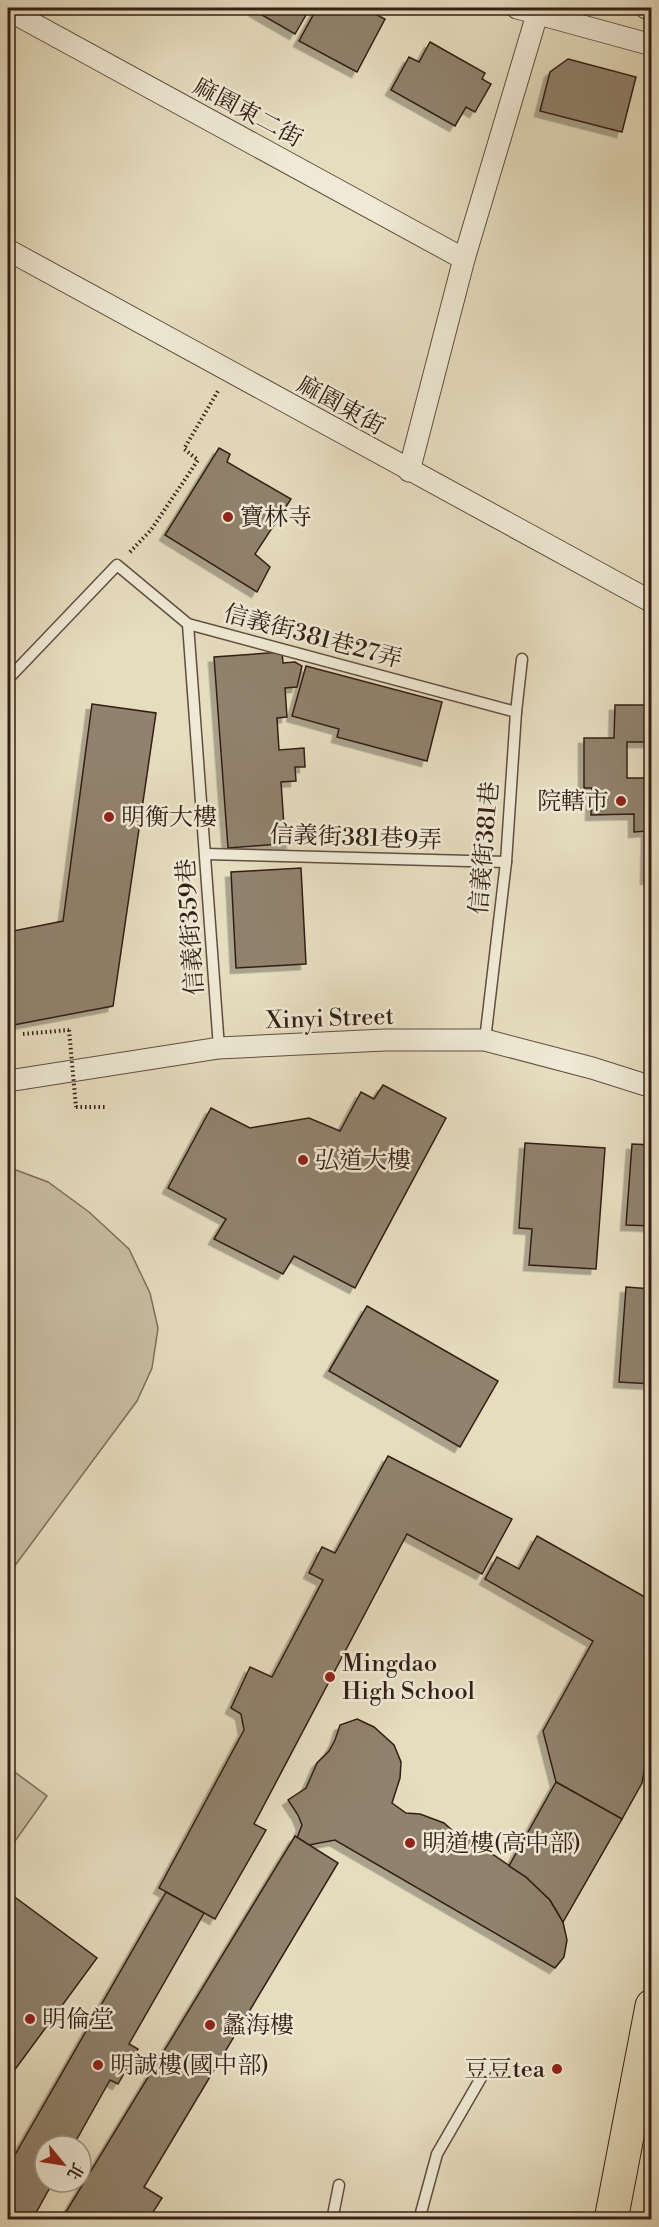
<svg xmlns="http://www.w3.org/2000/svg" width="659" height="2227" font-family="'Libre Bodoni','Noto Serif TC',serif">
  <defs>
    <filter id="shadow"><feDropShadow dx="-5.5" dy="5.5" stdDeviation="0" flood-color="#0004"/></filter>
  </defs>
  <rect width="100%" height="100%" fill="#e6ddbf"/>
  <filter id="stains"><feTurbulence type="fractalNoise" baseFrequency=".00333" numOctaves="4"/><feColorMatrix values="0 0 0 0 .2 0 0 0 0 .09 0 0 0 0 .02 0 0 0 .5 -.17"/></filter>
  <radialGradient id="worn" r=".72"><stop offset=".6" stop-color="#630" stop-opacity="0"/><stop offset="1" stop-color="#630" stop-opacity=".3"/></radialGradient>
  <!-- green -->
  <g fill="#c8bda2" stroke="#7e6e5c" stroke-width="1.5">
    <path d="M8,1167l40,15 41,30 40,37 21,44 8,35 -6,40 -15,33 -129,174z"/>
    <path d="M8,1767l39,29 -39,55z"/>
  </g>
  <!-- building -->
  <g fill="#90826d" stroke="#331f15" stroke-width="1.5" filter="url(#shadow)">
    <path d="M257,8h53l-15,26 -40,-23z"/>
    <path d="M317,8h47l21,11 -28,53 -58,-31z"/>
    <path d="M430,42l55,31 -3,6 9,5 -16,28 -9,-5 -11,19 -64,-36 18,-33 10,5z"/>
    <path d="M568,59l68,18 -14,55 -82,-21 10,-39z"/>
    <path d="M219,448l11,6 -3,8 64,37 -36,55 15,13 -13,25 -92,-57z"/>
    <path d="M282,652l1,11 12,-1 7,4 -5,21 -12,1 2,29 -10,1 2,32 25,-2 1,19h-10l1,14 -15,1 3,44h6l2,17 -64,5 -14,-191z"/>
    <path d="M306,666l136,36 -15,59 -90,-24 2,-8 -47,-13z"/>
    <path d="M92,704l64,9 -43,293 -105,20v-94l55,-11z"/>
    <path d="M615,705h37v37h-25v36h25v101h-6l1,-48 -13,1v-18l-43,1 1,-27h-8v-50h30z"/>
    <path d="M301,868l5,96 -70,4 -5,-96z"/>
    <path d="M383,1085l63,33 -91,170 -61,-32 -11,18 -69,-35 12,-20 -58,-31 43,-80 39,20 59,-10 31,13 21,-39 13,7z"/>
    <path d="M525,1143l80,5 -9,121 -67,-4 3,-36 -13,-1z"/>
    <path d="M632,1144l20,1v81l-26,-1z"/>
    <path d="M626,1287l26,2v95l-33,-2z"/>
    <path d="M367,1306l131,75 -38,66 -131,-76z"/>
    <path d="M388,1456l124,63 -30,55 -75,-40 -153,290 12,6 -51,89 -56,-31 85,-158 -3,-16 -10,-6 19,-41 22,10 51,-97 -14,-7 13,-26 13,6z"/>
    <path d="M537,1536l115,65v122l-10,60 -20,36 -66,-37 -13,-51 50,-90 -108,-62 12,-22 22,12z"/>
    <path d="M357,1719l17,8 20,18 7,17 -1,16 -8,25 14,10 14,1 24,9 10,9 25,6 6,11 41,28 24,23 13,22 4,18 -3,17 -9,11 -220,-128 -26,5 -12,-7 5,-13 -4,-10 -10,-15 18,-12 11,-25 12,-12 6,-11 5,-15z"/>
    <path d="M556,1782l66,37 -59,103 -13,-22 -24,-23 -17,-11z"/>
    <path d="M295,1836l43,27 -194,324 18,11 -14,22h-87z"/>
    <path d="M8,1892l89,66 -89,121z"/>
    <path d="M166,1892l38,21 -75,131 9,5 -20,35 -8,-4 -37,66h-28v36h8l-21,38h-9l-15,-9v-44z"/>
  </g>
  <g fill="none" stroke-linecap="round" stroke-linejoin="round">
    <defs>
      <g id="service">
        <path d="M188,624l31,424"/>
        <path d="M8,679l109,-114 71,59 328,88"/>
        <path d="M206,854l300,8"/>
        <path d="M485,1040l21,-178 10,-150 6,-53"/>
        <path d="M332,2220l7,-35"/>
        <path d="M419,2220l18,-66 52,-90"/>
      </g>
      <g id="minor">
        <path d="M517,8l135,37"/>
        <path d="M646,8l6,1"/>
        <path d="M8,10l456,249"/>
        <path d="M8,250l644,352"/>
        <path d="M409,471l55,-212 75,-251"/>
        <path d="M8,1081l211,-33 166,-8h100l107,28 60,19"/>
      </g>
      <path id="primary" d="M611,2220l41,-214"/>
    </defs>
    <!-- service casing -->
    <use href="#service" stroke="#604e40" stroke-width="13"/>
    <!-- minor casing -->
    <use href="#minor" stroke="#604e40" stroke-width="23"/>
    <!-- primary casing -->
    <use href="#primary" stroke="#331f15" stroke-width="35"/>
    <!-- path -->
    <g stroke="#331f15" stroke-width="4" stroke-dasharray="1.5 3" stroke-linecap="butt">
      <path d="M130,552l21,-22 47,-70 -14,-11 34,-58"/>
      <path d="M23,1034l46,-4"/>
      <path d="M76,1107h31"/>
    </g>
    <!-- service -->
    <use href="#service" stroke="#efe9d5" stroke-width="10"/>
    <!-- minor -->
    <use href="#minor" stroke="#efe9d5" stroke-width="21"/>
    <!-- primary -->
    <use href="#primary" stroke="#e6ddbf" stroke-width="33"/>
    <!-- path-bridge -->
    <path stroke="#331f15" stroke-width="4" stroke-dasharray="1.5 3" stroke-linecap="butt" d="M69,1030l7,77"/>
  </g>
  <!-- markers -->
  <g fill="#8f2418" stroke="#efe9d5" stroke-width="2">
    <circle cx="228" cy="517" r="6"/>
    <circle cx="621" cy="801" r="6"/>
    <circle cx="109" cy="817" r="6"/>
    <circle cx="303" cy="1160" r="6"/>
    <circle cx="330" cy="1677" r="6"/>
    <circle cx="410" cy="1843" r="6"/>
    <circle cx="30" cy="2019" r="6"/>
    <circle cx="210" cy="2025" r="6"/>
    <circle cx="98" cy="2065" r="6"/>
    <circle cx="557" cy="2069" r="6"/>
  </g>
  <g text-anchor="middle" stroke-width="5" stroke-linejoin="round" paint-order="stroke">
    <!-- street labels -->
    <g font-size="24" fill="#331f15" stroke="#efe9d5">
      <text transform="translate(248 112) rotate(28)" y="8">麻園東二街</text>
      <text transform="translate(341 405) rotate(29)" y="8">麻園東街</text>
      <text transform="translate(313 636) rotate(15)" y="8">信義街381巷27弄</text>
      <text transform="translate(356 837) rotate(2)" y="8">信義街381巷9弄</text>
      <text transform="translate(484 848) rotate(-85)" y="8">信義街381巷</text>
      <text transform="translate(190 927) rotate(-94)" y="8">信義街359巷</text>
      <text transform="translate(330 1018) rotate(-2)" y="8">Xinyi Street</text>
    </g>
    <!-- poi labels -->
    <g font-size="24" fill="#331f15" stroke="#efe9d5" text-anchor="start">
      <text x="240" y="525">寶林寺</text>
      <text x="609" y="809" text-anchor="end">院轄市</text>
      <text x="121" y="825">明衡大樓</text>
      <text x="315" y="1168">弘道大樓</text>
      <text x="342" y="1671">Mingdao<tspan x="342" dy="28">High School</tspan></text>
      <text x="422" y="1851">明道樓(高中部)</text>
      <text x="42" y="2027">明倫堂</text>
      <text x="222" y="2033">蠡海樓</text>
      <text x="110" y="2073">明誠樓(國中部)</text>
      <text x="545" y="2077" text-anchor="end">豆豆tea</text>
    </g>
  </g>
  <!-- margin -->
  <rect width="659" height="2227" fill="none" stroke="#e6ddbf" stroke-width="30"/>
  <rect x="9" y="9" width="641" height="2209" fill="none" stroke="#331f15" stroke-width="3"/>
  <rect x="15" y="15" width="629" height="2197" fill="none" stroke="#331f15" stroke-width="1.5"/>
  <!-- north arrow -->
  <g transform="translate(63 2164) rotate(120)"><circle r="28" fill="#efe9d5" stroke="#a49888" stroke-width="1.5"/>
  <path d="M0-4.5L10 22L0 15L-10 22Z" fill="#8f2418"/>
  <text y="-9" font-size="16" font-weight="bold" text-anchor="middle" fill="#331f15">北</text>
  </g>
  <rect width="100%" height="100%" filter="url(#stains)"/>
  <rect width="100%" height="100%" fill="url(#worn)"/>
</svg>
